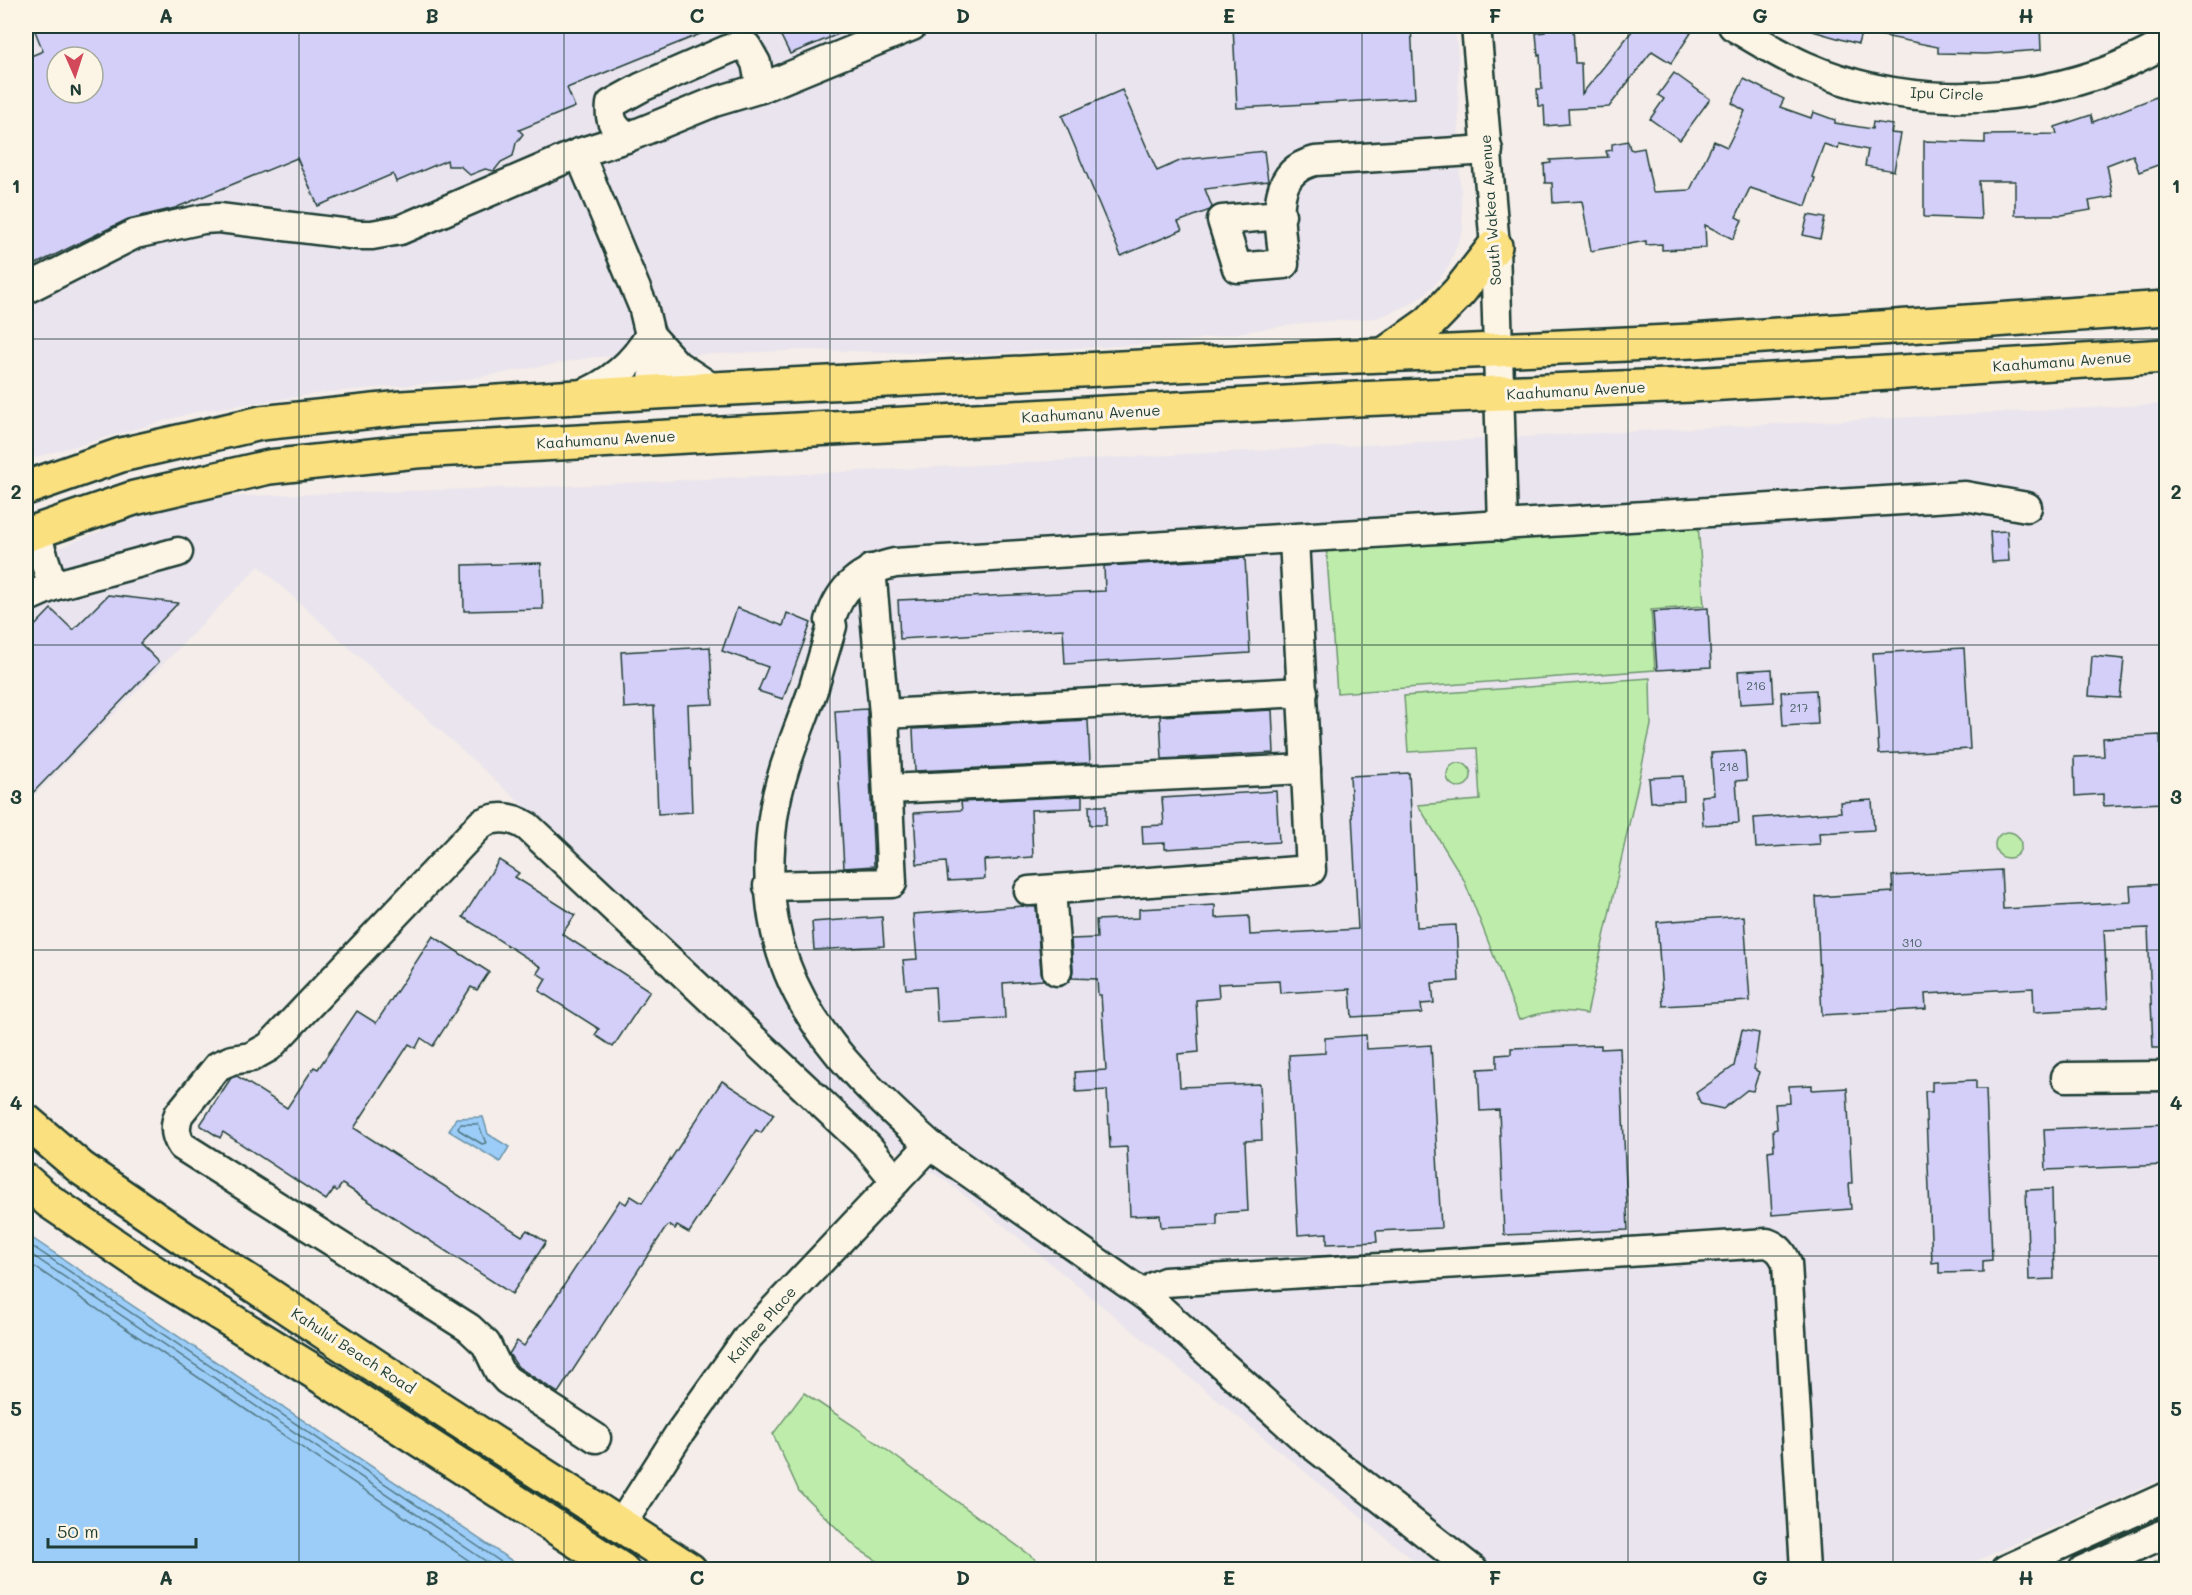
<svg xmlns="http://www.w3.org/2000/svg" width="2192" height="1595" font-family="Mali,sans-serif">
  <rect width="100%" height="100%" fill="#f4ede9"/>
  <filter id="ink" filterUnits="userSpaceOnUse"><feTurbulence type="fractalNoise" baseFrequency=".0167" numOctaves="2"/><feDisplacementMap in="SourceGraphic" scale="12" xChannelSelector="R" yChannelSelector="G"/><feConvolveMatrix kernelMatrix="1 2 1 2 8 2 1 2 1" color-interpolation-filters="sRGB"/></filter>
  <g filter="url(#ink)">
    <!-- built -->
    <g fill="#eae4ee" fill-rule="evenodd">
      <path d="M26,26h1428l4,28 1,109 4,67 -14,36 -16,21 -20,16 -36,15 -75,5 -122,19 -201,12 -174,-4 -89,4 -122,3 -138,24 -127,11 -130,19 -173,49zM57,57h36v36h-36z"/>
      <path d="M2166,404v1073l-208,92h-534l-411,-336 -67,-52 -59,-37 -349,-325 -279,-253 -233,238v-243l118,-47 69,-17 355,-11z"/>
    </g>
    <!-- green -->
    <g fill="#beedab" stroke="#6e9570" stroke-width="1.5">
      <path d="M1698,523l6,83 -53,4 4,60 -318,23 -11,-148z"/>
      <path d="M1650,678l1,47 -64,289c-26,-5 -44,-3 -68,6l-55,-140 -46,-75 62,-5 -3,-52 -69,4 -4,-56z"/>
      <circle cx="1459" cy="775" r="12"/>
      <circle cx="2008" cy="845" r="13"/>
      <path d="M804,1393l50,33 195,143h-159l-32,-20 -59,-58 -26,-57z"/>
      <path d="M2166,1557v12h-26z"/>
    </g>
    <!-- water -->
    <g fill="#9ccdf8" stroke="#6a93aa" stroke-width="1.5">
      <path d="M483,1117l5,17 21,13 -9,15 -51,-31 7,-13z"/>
      <path d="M26,1234l498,335h-498z"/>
    </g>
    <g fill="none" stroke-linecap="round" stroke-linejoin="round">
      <!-- shore -->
      <g stroke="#517782" stroke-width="1.5">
        <path d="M461,1124h17l8,19 -4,1 -23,-14 -1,-3z"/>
        <path d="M26,1242l487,328"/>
        <path d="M26,1251l473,319"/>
        <path d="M26,1261l457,309"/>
      </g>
    </g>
    <!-- building -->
    <g fill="#d3cff8" stroke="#1f3d34" stroke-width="1.5" fill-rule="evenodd">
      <path d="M47,26h673l-153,62 8,19 -56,23 4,4 -7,9 -3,13 -12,6 -7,9 -9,-2 -15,6 -10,-9h-12l-1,-6 -51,22 -3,-8 -75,32 -21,-48 -122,50 -47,11 -102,50v-211l17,-7 -8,-20zM57,57h36v36h-36z"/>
      <path d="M776,26h82l-68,28z"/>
      <path d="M1233,26h178l4,72 -178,10z"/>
      <path d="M1636,26h43l12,7 -20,30 -19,-12 -43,56 -41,2 1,15 -24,2 -1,-20h-6l-1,-17h5l-2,-34 -2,1 -2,-23 9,-1v-4l28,-1 2,36h6l1,31z"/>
      <path d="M1809,26h54l-5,18 -49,-14z"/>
      <path d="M1870,26h170l1,24 -55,4 -48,-1v-6l-69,-14z"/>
      <path d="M1674,73l36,26 -30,41 -30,-21 14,-20 -6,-4z"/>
      <path d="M1744,79l40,20 -4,8 31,11 2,-6 22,8v3l37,6 1,-7 20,3 -2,8 10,1 -7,37 -29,-5 3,-16 -29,-6 -1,5 -14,-5 -12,33 3,1 -9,28 -56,-18 -14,29 6,3 -9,19 -28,-14 1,23 -44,2v-6l-16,1v-4l-55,10 -9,-50 -29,2 -1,-20h-7l-1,-19 7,-1 -1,-3 58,-3 -2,-6 6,-1v-6l16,-3 2,8 3,1 11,-2 9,44 37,-2 24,-49 13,6 18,-36 -13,-8z"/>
      <path d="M1122,90l35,81 25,-11 82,-9 4,30 -63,8 7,18 -2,3 -32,12 4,8 -61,26 -59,-140z"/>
      <path d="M2166,93v69l-27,10 -6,-17 -26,10 6,32 -24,4 2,9 -29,5h-47v-34h-36l2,38 -57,-2v-76l61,2v-8l72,-1 -2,-7 36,-12 2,7z"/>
      <path d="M1808,215l17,3 -5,21 -17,-4z"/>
      <path d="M2007,531l2,30 -17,1 -2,-30z"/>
      <path d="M1245,558l5,95 -185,11 -2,-35 -163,10 -2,-39 207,-9 -1,-25z"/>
      <path d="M541,563l2,46 -79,2 -1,-46z"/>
      <path d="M108,595l70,8 -38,40 19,19 -133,138v-165l25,-26 22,21z"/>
      <path d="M737,608l46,18 4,-13 24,10 -28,76 -25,-8 10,-24 -46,-16z"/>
      <path d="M1708,608l3,59 -54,3 -4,-58z"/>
      <path d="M710,647l3,57 -25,1 4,107 -34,2 -4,-108 -30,2 -3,-56z"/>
      <path d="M1964,648l6,101 -91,5 -6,-101z"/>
      <path d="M2092,656l32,3 -4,39 -31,-2z"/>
      <path d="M1772,669l2,33 -34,2 -2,-33z"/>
      <path d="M1816,690l2,34 -35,2 -2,-34z"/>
      <path d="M867,709l7,157 -30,2 -9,-157z"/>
      <path d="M1272,710l2,43 -112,6 -2,-43z"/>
      <path d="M1088,720l2,43 -175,8 -2,-42z"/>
      <path d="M2160,735l3,68 -60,3v-12l-28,2 -1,-39 30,-1 -1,-18z"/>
      <path d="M1745,751l2,29 -11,1 3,42 -36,2 -2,-29 13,-1 -3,-42z"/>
      <path d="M1409,773l8,154 39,-2 3,56 -27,2 2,20 -13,1 1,9 -70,4 -2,-28 -70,4 -1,-12 -61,3 1,14 -23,2 3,52 -21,2 2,33 80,-3 2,56 -17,1 3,70 -31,2v12l-56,2 -1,-12 -30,1 -3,-69 -17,1 -3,-58 -31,2 -1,-20 31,-2 -5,-75h-3l-1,-16 -25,-1 1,-8 -2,-31 26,-1 -1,-18 43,-2v-9l76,-4v13l34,-2 1,19 108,-6 -8,-153z"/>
      <path d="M1683,776l1,24 -33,2 -2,-24z"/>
      <path d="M1276,791l3,51 -114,7v-6l-22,1 -1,-18 22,-1 -2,-27z"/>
      <path d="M1082,796v12l-51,2 2,47 -49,3 1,19 -37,2 -2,-19 -29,2 -3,-51 48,-3 -1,-8z"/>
      <path d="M1872,800l2,30 -55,3 1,11 -64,4 -2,-30 87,-6 -1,-10z"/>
      <path d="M1089,806h17v19h-16z"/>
      <path d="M499,860l20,13 -4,4 60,38 -13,19 88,57 -37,56 -18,-12 4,-6 -60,-38 7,-12 -9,-6 4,-6 -78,-50z"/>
      <path d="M2001,870l2,39 128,-7 -1,-16 36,-2v164h-13l-5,-120 -44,2 4,78 -74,4 -1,-24 -108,6 1,15 -104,6 -6,-118 77,-5 -1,-16z"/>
      <path d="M1024,906l12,1 5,65 2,8 -40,3 2,35 -68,4 -2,-35 -29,2 -3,-29 14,-1 -4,-45z"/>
      <path d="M1744,916l6,85 -87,5 -6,-84z"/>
      <path d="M882,917l2,29 -70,4 -2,-28z"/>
      <path d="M433,936l56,36 -12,18 -6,-3 -38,59 -12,-8 -5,10 -7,-4 -55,84 168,108 5,-6 19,12 -34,52 -165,-107 -5,-3 -5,7 -3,-2 -8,11 -103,-68 -3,6 -20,-13 31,-47 6,-2 50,32 27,-41 4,2 39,-58 19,12z"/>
      <path d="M1742,1030l17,3 -5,36 5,3 -6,19 -6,-1 -24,19 -22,-5 -5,-11 38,-27z"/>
      <path d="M1366,1035l1,14 64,-4 10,183 -65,3 1,11 -50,2v-11l-29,2 -9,-180 36,-2v-15z"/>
      <path d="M1601,1045v4l19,-1 8,182 -124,5 -5,-125 -19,1 -2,-42 19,-1v-13l14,-1v-6z"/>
      <path d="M1976,1080v9h10l6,171 -9,1v11l-44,1v-11l-7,1 -7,-172h7v-9z"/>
      <path d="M722,1081l52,33 -13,19 -5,-3 -67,103 -12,-7 -2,3 -6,-4 -4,4 -107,164 -40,-26 -9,-13 8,-13 7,5 96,-146 6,4 5,-8 11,7z"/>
      <path d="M1812,1085v5l35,-2 5,95h-3l2,26 -79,6 -4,-64 6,-1 -1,-20 4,-1 -2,-25 15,-1 -1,-17z"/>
      <path d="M2166,1124v41l-120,5 -2,-41z"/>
      <path d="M2052,1189l2,90 -25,1 -3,-90z"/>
    </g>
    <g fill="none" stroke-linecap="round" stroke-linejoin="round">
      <defs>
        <g id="minor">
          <path d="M1476,26l19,220 8,280"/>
          <path d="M1733,26c23,14 47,29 72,40 91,40 197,40 291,9 24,-8 48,-20 70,-32"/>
          <path d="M626,138c-12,-12 -17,-16 -15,-34l31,-17 94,-41 11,1 9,16 5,25"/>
          <path d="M579,153l47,-15 88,-36 47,-14 151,-62"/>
          <path d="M1281,215l-59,5 15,48 47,-4c-3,-38 -18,-91 31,-103l173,-11"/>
          <path d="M26,289l109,-55 68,-15 16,-1 139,17h14l28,-5 179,-77 64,153 7,29 5,57"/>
          <path d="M650,335l27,30 38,25"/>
          <path d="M578,396c32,-12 55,-32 72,-61"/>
          <path d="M53,586l125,-34"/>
          <path d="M26,598l27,-12 -18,-55"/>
          <path d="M884,714l419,-22"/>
          <path d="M888,789l418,-20"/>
          <path d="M768,886l124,-3 -8,-169 -13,-145"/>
          <path d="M1051,890l6,81"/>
          <path d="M1029,891l282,-21 -17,-331"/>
          <path d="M2066,1077l100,-1"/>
          <path d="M1147,1297l8,-11 10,-4 602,-39c11,4 15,9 20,20l18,307"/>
          <path d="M596,1438l-89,-58 -8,-9 -13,-27 -17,-16 -287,-182c-7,-10 -8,-20 -3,-32l39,-48 14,-6 19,-3 18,-10 213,-224c16,-8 31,-6 46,4l340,320 28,34"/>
          <path d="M621,1525l58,-91 69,-97 182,-192"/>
          <path d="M1473,1570l-167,-130 -159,-143 -217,-152c-107,-95 -178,-174 -157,-327 6,-45 26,-88 41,-131 6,-20 12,-41 18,-61l-2,-5c10,-34 31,-51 65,-58l1070,-67 62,11"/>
          <path d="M2005,1570l161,-73"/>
          <path d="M2083,1570l83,-37"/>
        </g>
        <g id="major">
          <path d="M1384,355l45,-32 30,-31 36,-46"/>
          <path d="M26,488l95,-33 140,-32 141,-15 253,-16 638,-33 399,-18 474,-33"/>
          <path d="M26,535l108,-37 135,-31 147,-16 941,-52 334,-14 475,-29"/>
          <path d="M26,1121l55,47 105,72 215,143 289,187"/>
          <path d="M26,1181l23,20 110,75 154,95 309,199"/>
        </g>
      </defs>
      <!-- minor casing -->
      <use href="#minor" stroke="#1f3d34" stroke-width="33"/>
      <!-- major casing -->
      <use href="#major" stroke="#1f3d34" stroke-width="38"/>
      <!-- minor -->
      <use href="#minor" stroke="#fcf5e5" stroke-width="28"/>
      <!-- major -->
      <use href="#major" stroke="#fbe080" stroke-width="33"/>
    </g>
  </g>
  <!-- grid -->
  <path fill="none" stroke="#1f3d34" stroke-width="1.5" stroke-opacity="0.55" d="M299,26v1544M564,26v1544M830,26v1544M1096,26v1544M1362,26v1544M1628,26v1544M1893,26v1544M26,339h2140M26,645h2140M26,950h2140M26,1256h2140"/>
  <g text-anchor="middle" stroke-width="6" stroke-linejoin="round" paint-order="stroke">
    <!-- number labels -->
    <g font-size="12" fill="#4c6265">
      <text x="1756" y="690">216</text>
      <text x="1799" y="712">217</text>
      <text x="1729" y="771">218</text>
      <text x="1912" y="947">310</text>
    </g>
    <!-- street labels -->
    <g font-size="15" fill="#1f3d34" stroke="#fcf5e5">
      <text transform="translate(1947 94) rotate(2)" y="5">Ipu Circle</text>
      <text transform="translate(1491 210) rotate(-94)" y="5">South Wakea Avenue</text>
      <text transform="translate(2062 362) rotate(-4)" y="5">Kaahumanu Avenue</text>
      <text transform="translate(1576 391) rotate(-3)" y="5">Kaahumanu Avenue</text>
      <text transform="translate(1091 414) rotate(-3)" y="5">Kaahumanu Avenue</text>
      <text transform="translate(606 440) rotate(-3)" y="5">Kaahumanu Avenue</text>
      <text transform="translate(762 1325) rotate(-49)" y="5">Kaihee Place</text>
      <text transform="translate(353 1351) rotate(33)" y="5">Kahului Beach Road</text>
    </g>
  </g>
  <!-- margin -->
  <rect width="2192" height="1595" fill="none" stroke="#fcf5e5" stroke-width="66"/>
  <!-- north arrow -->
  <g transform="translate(75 75) rotate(177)"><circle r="28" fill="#fcf5e5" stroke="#a4ab9e" stroke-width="1.5"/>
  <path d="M0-4.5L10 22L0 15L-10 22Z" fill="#d1495b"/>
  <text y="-9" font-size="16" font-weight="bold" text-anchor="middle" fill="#1f3d34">N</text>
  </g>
  <!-- scale -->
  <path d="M48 1538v9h148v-9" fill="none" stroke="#1f3d34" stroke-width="3"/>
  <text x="57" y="1538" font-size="18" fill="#1f3d34" stroke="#fcf5e5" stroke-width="4.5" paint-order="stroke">50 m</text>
  <rect x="33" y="33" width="2126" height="1529" fill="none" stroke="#1f3d34" stroke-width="2"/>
  <g font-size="20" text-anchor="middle" font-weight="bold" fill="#1f3d34">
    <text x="166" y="23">A</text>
    <text x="432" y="23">B</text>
    <text x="697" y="23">C</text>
    <text x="963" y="23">D</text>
    <text x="1229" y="23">E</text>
    <text x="1495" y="23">F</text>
    <text x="1760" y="23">G</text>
    <text x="2026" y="23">H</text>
    <text x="16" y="193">1</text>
    <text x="2176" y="193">1</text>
    <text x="16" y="499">2</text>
    <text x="2176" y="499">2</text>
    <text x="16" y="804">3</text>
    <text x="2176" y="804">3</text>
    <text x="16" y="1110">4</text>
    <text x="2176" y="1110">4</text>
    <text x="16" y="1416">5</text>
    <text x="2176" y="1416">5</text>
    <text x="166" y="1585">A</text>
    <text x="432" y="1585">B</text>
    <text x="697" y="1585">C</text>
    <text x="963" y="1585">D</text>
    <text x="1229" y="1585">E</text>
    <text x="1495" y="1585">F</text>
    <text x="1760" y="1585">G</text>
    <text x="2026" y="1585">H</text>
  </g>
</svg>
